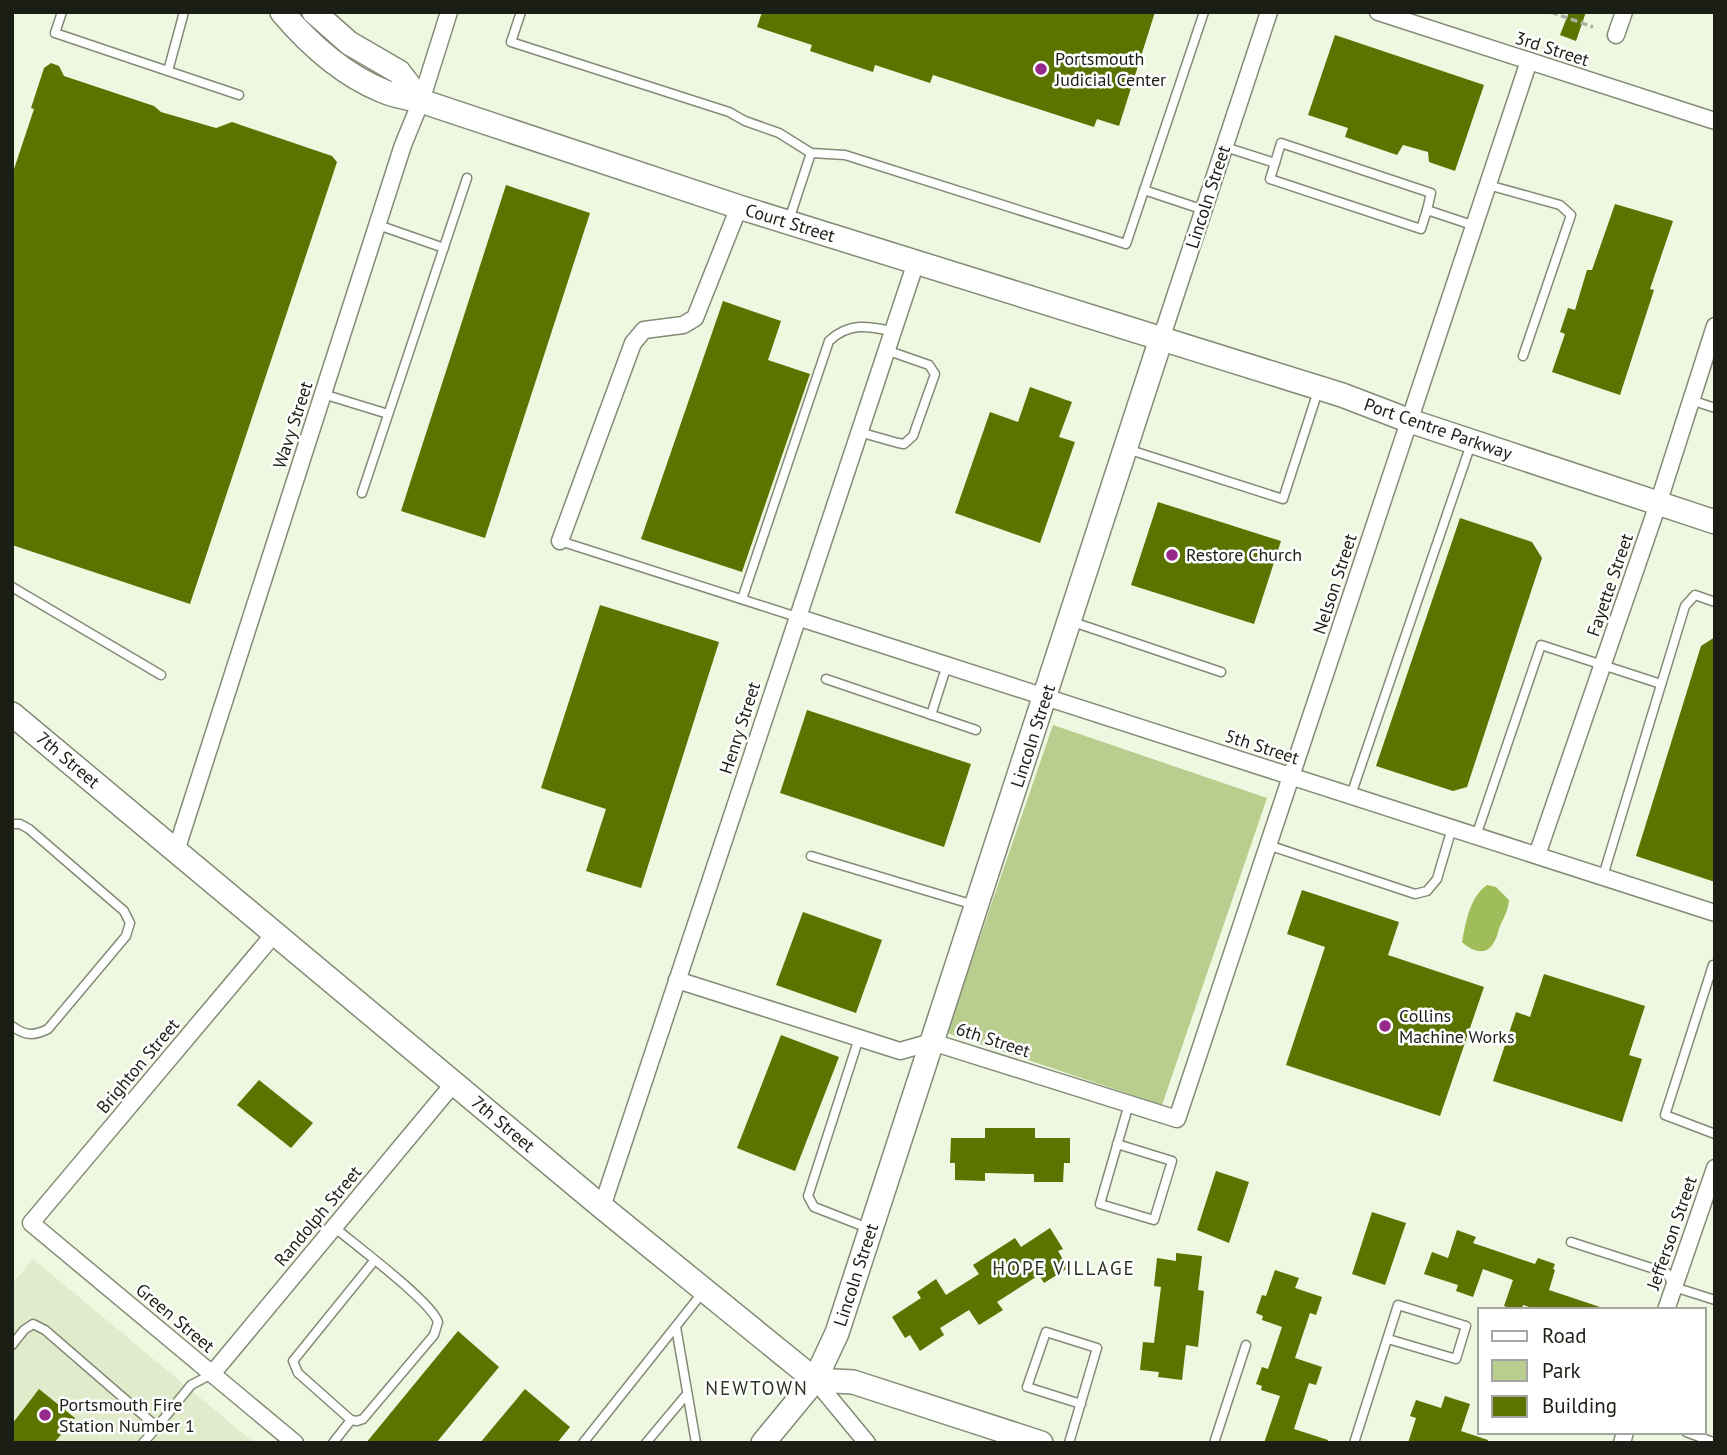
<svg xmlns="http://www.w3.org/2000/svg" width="1727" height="1455" font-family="'PT Sans',sans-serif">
  <rect width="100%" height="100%" fill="#eef7df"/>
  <!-- built -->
  <path fill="#e0ebcc" d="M33,1259l219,182 -2,2h-238v-159z"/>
  <!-- green -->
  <path fill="#b8cd8e" d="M1053,725l214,73 -105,307 -215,-72z"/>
  <!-- water -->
  <path fill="#a0bd5b" d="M1487,885l9,2 13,13c-1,11 -5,17 -9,26 -2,5 -3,12 -6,16 -7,15 -23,9 -32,0 4,-21 8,-45 25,-57z"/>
  <!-- building -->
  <g fill="#5b7400">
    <path d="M762,12h393l-36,114 -22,-7 -3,8 -161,-52 -3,8 -55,-18 -2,7 -63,-21 2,-6 -55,-18z"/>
    <path d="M1569,12h17l-10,29 -16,-6z"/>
    <path d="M1335,35l149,50 -29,86 -26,-9 -1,-10 -25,-7 -6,10 -52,-18 3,-9 -40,-13z"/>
    <path d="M51,63l8,3 5,10 90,30 7,6 55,16 16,-6 100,34 5,6 -147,442 -178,-59v-370l22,-66 -3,-1 13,-40z"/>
    <path d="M506,185l84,28 -105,325 -84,-27z"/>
    <path d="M1615,204l58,17 -23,68 4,1 -34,105 -68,-23 13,-38 -5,-2 8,-24 7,2 12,-40h5z"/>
    <path d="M723,301l58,20 -13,39 42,14 -68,198 -101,-33z"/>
    <path d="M1030,387l42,15 -13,35 16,5 -35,101 -85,-30 35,-101 28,10z"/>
    <path d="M1158,502l123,39 -27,83 -123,-39z"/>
    <path d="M1460,518l72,24 10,16 -75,229 -14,4 -77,-25z"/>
    <path d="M600,605l119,37 -78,246 -55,-17 20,-62 -65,-21z"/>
    <path d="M1715,637v245l-79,-26 65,-210z"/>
    <path d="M807,710l164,54 -27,83 -164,-54z"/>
    <path d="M1302,890l97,32 -11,33 96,32 -44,129 -154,-51 39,-118 -38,-13z"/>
    <path d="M803,912l79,28 -26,73 -80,-28z"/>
    <path d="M1544,974l101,32 -16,49 13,4 -20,63 -129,-41 23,-69 14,5z"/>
    <path d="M781,1035l58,22 -44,114 -58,-23z"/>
    <path d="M259,1080l54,43 -22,25 -54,-43z"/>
    <path d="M985,1128h50v10h35v25h-6l-1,19h-29v-8l-49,-1v8l-30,-1v-17h-5l1,-25h34z"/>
    <path d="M1216,1171l33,11 -20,61 -32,-13z"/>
    <path d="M1372,1212l34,11 -21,62 -33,-11z"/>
    <path d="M1050,1228l13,21 -5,2 10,17 -24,15 -5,-8 -42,27 6,8 -24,15 -10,-15 -29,18 4,7 -24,16 -10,-16 -5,3 -13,-21 29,-19 -4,-6 19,-13 10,16 33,-21 -6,-9 42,-27 6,9z"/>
    <path d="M1457,1230l19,7 -3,6 62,21 3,-6 17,6 -2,5 2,1 -6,20 51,17v3h-62l-15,-5 -1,5h-7l-11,-4 9,-26 -30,-11 -10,28 -17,-6 2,-6 -34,-11 8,-22 16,6z"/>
    <path d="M1176,1253l26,3 -4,34 6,1 -6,56 -12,-2 -4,35 -24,-3 1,-5 -19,-2 3,-28 11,1 7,-56 -7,-1 3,-28 19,3z"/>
    <path d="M1275,1270l24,8 -4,10 27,9 -6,18 -6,-2 -15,45 27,9 -6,18 -7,-2 -15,46 34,11 -1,3h-63l16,-47 -19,-6 1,-4 -6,-2 6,-17 6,2 14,-42 -20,-7 1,-4 -7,-3 6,-18 4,1z"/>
    <path d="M458,1331l41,36 -63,76h-70z"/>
    <path d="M39,1389l36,29 -21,25h-42v-19z"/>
    <path d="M525,1389l45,38 -13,16h-77z"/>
    <path d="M1445,1396l25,8 -9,27 27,9v3h-80l8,-25 -6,-2 6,-16 25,8z"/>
  </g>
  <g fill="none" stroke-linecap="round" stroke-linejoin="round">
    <defs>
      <g id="lane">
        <path d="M62,12l-7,21 184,62"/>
        <path d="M521,12l-10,30 218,70 16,9 34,12 32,20 34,2 281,89 78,-232"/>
        <path d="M168,71l16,-59"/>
        <path d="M1225,147l50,16 -5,16 151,50 6,-19 48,16"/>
        <path d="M1275,163l6,-20 150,50 -4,17"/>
        <path d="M1488,185l72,20 11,10 -48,141"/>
        <path d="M1144,190l60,20"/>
        <path d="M789,220l22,-67"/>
        <path d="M378,225l66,23"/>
        <path d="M323,394l65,20"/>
        <path d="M1691,400l24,8"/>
        <path d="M859,432l39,11 6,1 9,-8 22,-62 -6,-9 -43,-15"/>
        <path d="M1127,449l156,50 35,-108"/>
        <path d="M362,493l105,-315"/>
        <path d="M560,541l237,76"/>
        <path d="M12,587l149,88"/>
        <path d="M742,599l87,-258c20,-19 39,-15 63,-10"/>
        <path d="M1070,621l151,51"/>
        <path d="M826,679l150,51"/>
        <path d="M931,715l16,-50"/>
        <path d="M1351,795l120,-351"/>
        <path d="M12,824h8l9,5 95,82 6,12 -4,13 -78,93c-14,7 -23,7 -36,-3"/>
        <path d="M1476,836l65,-191 120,39"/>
        <path d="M1268,845l147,49 12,-3 10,-12 15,-51"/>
        <path d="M811,856l163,49"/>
        <path d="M1603,876l82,-270 10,-11 20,7"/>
        <path d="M1713,965l-48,150 50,19"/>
        <path d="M859,1038l-51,158 6,11 54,21"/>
        <path d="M1117,1144l55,17 -18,59 -54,-16 29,-100"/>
        <path d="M334,1227c20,17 98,75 104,95l-4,13 -71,84 -6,2 -6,-1 -53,-47 -5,-12 81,-100"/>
        <path d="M1571,1242l96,31 7,14 41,13"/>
        <path d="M676,1327l20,116"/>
        <path d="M12,1345l12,-15 9,-6 12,6 112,97 34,-42 21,-11"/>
        <path d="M1686,1432l27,10"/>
        <path d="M143,1443l14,-16"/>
        <path d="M333,1443l18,-23"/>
        <path d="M583,1443l120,-151"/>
        <path d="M646,1443l41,-49"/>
        <path d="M1069,1443l28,-95 -51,-16 -19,55 54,17"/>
        <path d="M1214,1443l32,-98"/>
        <path d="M1354,1443l44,-138 68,21 -10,33 -68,-20"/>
      </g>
      <g id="street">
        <path d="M1378,12l337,109"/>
        <path d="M1616,35l8,-23"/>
        <path d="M1161,339l108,-327"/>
        <path d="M560,541l73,-198 11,-13 39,-5 12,-7 44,-111"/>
        <path d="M797,617l918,296"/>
        <path d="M176,851l227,-706 18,-44 28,-89"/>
        <path d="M1537,855l121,-351 57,-178"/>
        <path d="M275,933l-244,290 264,220"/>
        <path d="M677,980l223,71 32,-9 245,77 352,-1058"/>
        <path d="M602,1207l314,-945"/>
        <path d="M1666,1310l49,-142"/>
        <path d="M212,1374l242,-291"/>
        <path d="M815,1380l52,63"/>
        <path d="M1622,1443l3,-11"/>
      </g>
      <g id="secondary">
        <path d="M282,12c27,32 62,63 101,79 11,5 25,7 38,10l318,106 603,188 68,26 305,101"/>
        <path d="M314,12l35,31 50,29 22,29"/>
        <path d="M12,714l590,493 213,173 38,2 188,61"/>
        <path d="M763,1443l52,-63 22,-47 324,-994"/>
      </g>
    </defs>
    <!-- lane casing -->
    <use href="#lane" stroke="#838b76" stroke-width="11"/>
    <!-- street casing -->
    <use href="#street" stroke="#838b76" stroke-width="19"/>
    <!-- secondary casing -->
    <use href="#secondary" stroke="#838b76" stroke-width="26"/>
    <!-- path -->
    <path stroke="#abb29f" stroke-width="3.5" stroke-dasharray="7 3.5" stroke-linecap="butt" d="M1551,12l42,15"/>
    <!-- lane -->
    <use href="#lane" stroke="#fff" stroke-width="8"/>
    <!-- street -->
    <use href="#street" stroke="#fff" stroke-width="16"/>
    <!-- secondary -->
    <use href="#secondary" stroke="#fff" stroke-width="23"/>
  </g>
  <!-- markers -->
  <g fill="#96298a" stroke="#fff" stroke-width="2.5">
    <circle cx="1041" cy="69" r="7"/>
    <circle cx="1172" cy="555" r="7"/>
    <circle cx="1385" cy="1026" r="7"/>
    <circle cx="45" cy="1415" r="7"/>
  </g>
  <g text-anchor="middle" stroke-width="5" stroke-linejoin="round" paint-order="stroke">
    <!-- street labels -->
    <g font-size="18" fill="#1b1e15" stroke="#fff">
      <text transform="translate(1552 49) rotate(18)" y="6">3rd Street</text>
      <text transform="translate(1208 197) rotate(-72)" y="6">Lincoln Street</text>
      <text transform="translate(790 223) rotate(17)" y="6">Court Street</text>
      <text transform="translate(293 425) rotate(-72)" y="6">Wavy Street</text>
      <text transform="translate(1438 429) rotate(19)" y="6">Port Centre Parkway</text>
      <text transform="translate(1335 584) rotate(-72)" y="6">Nelson Street</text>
      <text transform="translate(1610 585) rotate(-71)" y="6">Fayette Street</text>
      <text transform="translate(740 728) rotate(-72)" y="6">Henry Street</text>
      <text transform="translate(1033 736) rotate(-72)" y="6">Lincoln Street</text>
      <text transform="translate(1262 747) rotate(18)" y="6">5th Street</text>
      <text transform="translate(68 760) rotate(40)" y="6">7th Street</text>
      <text transform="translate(993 1040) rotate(18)" y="6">6th Street</text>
      <text transform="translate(138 1066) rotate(-50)" y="6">Brighton Street</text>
      <text transform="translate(503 1124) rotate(40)" y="6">7th Street</text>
      <text transform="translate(318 1216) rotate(-50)" y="6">Randolph Street</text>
      <text transform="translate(1672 1233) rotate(-71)" y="6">Jefferson Street</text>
      <text transform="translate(856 1275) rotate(-72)" y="6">Lincoln Street</text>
      <text transform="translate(175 1318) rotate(40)" y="6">Green Street</text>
    </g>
    <!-- poi labels -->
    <g font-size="18" fill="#1b1e15" stroke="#fff" text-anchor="start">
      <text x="1055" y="65">Portsmouth<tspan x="1055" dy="21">Judicial Center</tspan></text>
      <text x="1186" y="561">Restore Church</text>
      <text x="1399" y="1022">Collins<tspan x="1399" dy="21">Machine Works</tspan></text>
      <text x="59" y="1411">Portsmouth Fire<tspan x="59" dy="21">Station Number 1</tspan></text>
    </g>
    <!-- neighbourhood labels -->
    <g font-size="19" letter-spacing="2" fill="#2d3321" stroke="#fff">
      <text x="1064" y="1275">HOPE VILLAGE</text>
      <text x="757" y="1395">NEWTOWN</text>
    </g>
  </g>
  <!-- border -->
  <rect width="1727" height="1455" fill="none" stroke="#1b1e15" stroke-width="28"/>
  <!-- legend -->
  <rect x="1478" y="1308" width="228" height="126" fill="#ffffff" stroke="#a4a5a1" stroke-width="2"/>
  <rect x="1492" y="1331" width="35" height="10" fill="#ffffff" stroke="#a4a5a1" stroke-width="2"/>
  <text x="1542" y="1343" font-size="21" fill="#1b1e15">Road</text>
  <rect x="1492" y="1360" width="35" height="21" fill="#b8cd8e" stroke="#a4a5a1" stroke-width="2"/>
  <text x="1542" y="1378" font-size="21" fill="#1b1e15">Park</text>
  <rect x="1492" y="1396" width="35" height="21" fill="#5b7400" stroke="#a4a5a1" stroke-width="2"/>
  <text x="1542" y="1413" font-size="21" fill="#1b1e15">Building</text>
</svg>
